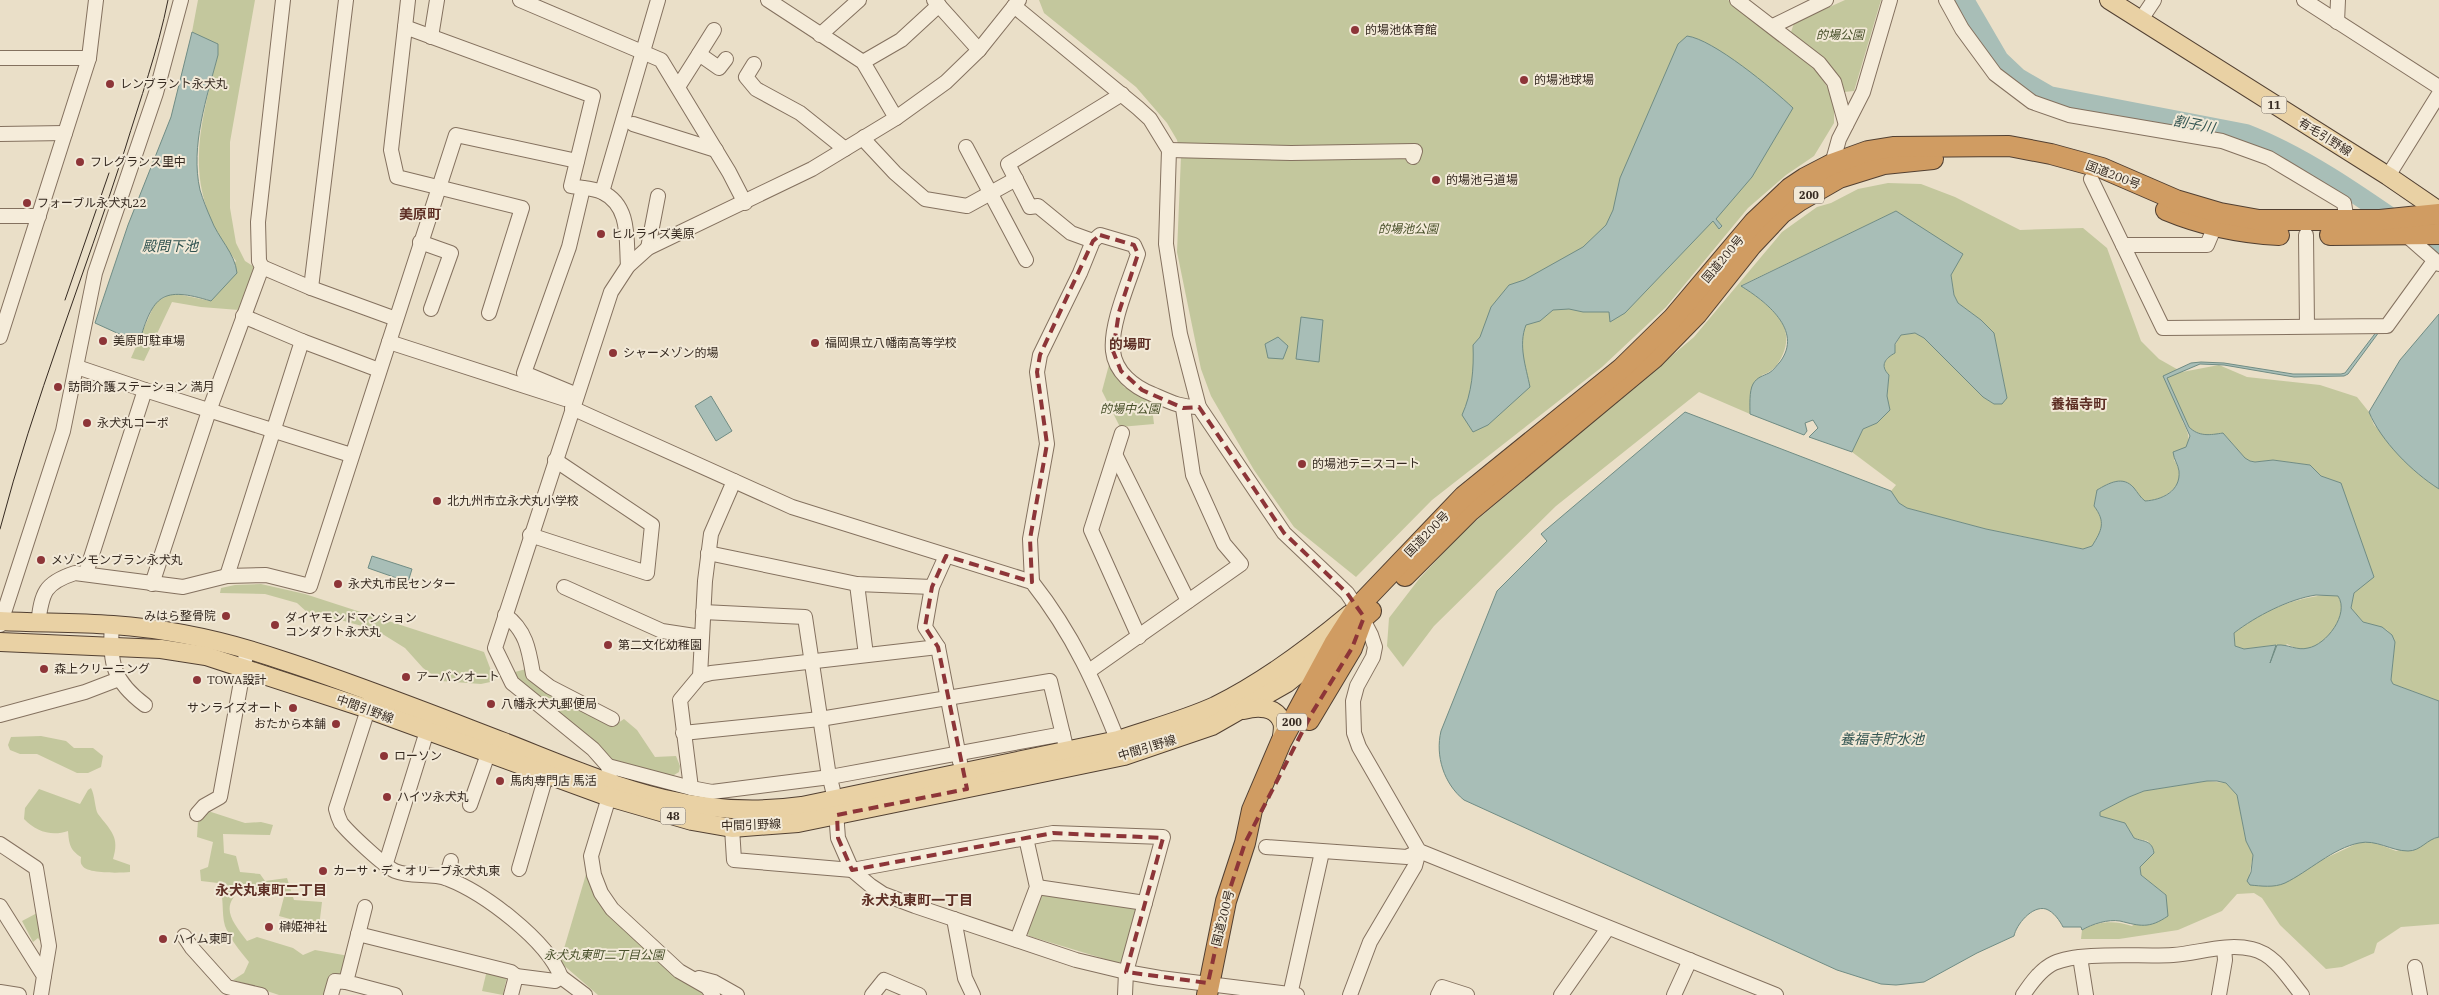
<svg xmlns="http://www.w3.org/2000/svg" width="2439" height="995" font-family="'IBM Plex Serif','Noto Sans JP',serif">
  <rect width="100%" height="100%" fill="#eadfc8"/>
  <!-- green -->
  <g fill="#c3c79d">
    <path d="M198,0h57l-25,142v66l6,35 9,18 11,7 -17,42 -38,-3 -29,-5 -28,59 -13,-3 24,-55 17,-10 39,8 25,-40c-54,-71 -39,-126 -18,-206v-10l-26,-13z"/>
    <path d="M1039,0h689l87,69 15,22 4,15v17l-20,33 -28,19 -38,33 -82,99 -64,60 -170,133 -76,77 -62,-50 -40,-57 -43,-74 -10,-27 -24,-117 4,-96 -4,-16 -10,-17 -31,-36 -92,-74z"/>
    <path d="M1845,0h36l-27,91 -10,1 -31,-42 -22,-18 3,-9z"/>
    <path d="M1888,183l33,1 34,13 65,33 63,-2 24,20 34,93 18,18 23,13 37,-7 28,12 73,8 37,12 12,15 5,13 65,64v212l-46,-17 -2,-4 4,-38 -8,-12 -24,-8 -12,-14 3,-15 7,-6 -20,-104 -20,-7 -11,-11 -37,-5 -18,2 -5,-1 -5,-3 -22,-25c-21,4 -27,2 -41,-13 11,22 8,23 -8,40 16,23 -8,40 -29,41 -5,-4 -7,-8 -11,-13 -11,-13 -25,-5 -37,2l-3,16c12,16 8,25 -2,40l-8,3 -98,-20 -79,-21 -8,-4 -8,-13 5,-6 -44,-33 11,-23 14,-6 13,-13 -3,-13 2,-22 -4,-4 -1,-7 17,-29 14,-2 9,5 59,59 11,7 8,-1 5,-5 -13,-65 -13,-13 -23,-17 -4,-8 -3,-20 -55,-64 -154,74c21,18 55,36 41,69 -4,10 -11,18 -21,21l-11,22 -1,17 -51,-22 -143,114 -122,120 -31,41 -16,-21 2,-28 30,-39 46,-49 229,-193 88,-105 35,-25 14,-4 27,-14z"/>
    <path d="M1110,361l14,26 27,12 3,25 -34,3 -18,-36z"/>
    <path d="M261,584l44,10 179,58 11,29 -14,3 -40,-3 -18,-13 -18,-20 -29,-18 -39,-11h-12l-17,-6 -11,-10 -32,-9 -45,-1 1,-5 14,-3z"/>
    <path d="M2330,595l8,1c12,19 -10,45 -27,52 -8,3 -17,0 -24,-4l-17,19 5,-18 -31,4 -9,-3 -1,-13c26,-21 63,-37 96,-38z"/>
    <path d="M526,669l86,58 12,-8 13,11 18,27 21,-1 4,10 -1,6 -5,3 -20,-2 -44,-14 -92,-79 -3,-8z"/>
    <path d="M41,736l25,5 8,7h19l10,8 -2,11 -13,6h-11l-40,-19h-17l-10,-4 -2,-5 3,-8z"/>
    <path d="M2207,781l19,2 11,12 9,46 7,14 -4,22 35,6 27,-18 49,-23h13l23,9 43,-14v87l-38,3 -24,16 -3,10 -32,14 -16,2 -46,-44 -18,-27 -8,-5 -17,1 -15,17 -44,19 -59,9h-38l1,-9c16,-9 33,-10 50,-4l34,-31 -25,-20 -1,-8 14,-14 -6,-12 -14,-3 -9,-15 -25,-7v-4l29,-15 15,-6z"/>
    <path d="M91,788c4,7 4,22 7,26 13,17 22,23 15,45l17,6v7c-10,1 -45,2 -48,-7 -2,-2 -1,-6 -1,-8 -11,-7 -12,-13 -13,-26 -17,6 -32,0 -44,-12l1,-11 14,-19 41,15 8,-14z"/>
    <path d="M205,810l40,13 16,-1 12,3 -3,10 -47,-1 1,19 12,3 4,16 20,2 5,7 22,-3 7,22 28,2 -3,25 -40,-11 5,-19 -38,-11c-28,19 -15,34 1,55l10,-4 36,11 10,7 12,-5 34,6 -6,19 -16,20h-48l-46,-15 11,-7 5,-11c-9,-11 -19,-23 -24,-36 -4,-14 0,-29 -7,-43l-17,-2 -1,-11 8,-3 5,-25 -16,-5 1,-17z"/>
    <path d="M587,871l10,29 10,13 98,82h-107l-38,-33z"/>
    <path d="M1045,892l89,16 3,4 -12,48 -7,3 -89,-27 -2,-4 14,-37z"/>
    <path d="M39,912l5,27 -4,2 -2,-3 -5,4 -11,-21z"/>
    <path d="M487,970l20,6 -4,19 -21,-4z"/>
  </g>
  <!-- water -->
  <g fill="#a8beb7" stroke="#708c84" fill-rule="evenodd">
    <path d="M192,32l26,12v11c-11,42 -28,91 -18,135 3,10 7,20 11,29 7,19 24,34 26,54l-26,28c-49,-15 -58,-6 -72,42l-44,-20 33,-98 43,-108z"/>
    <path d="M1687,36c26,3 86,53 106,72l-41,69 -36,42 6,7 -3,3 -6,-8 -88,92 -15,9 -1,-10h-26l-14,-3 -16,1 -13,11 -14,4c-8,20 0,42 4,62l-42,38 -15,7 -11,-17c10,-22 12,-46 11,-70l7,-8 11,-30 18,-22 15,-5 59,-33 23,-22 7,-15 7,-32 58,-134z"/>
    <path d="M1896,211l67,43 -12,21 3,20 4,8 23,17 13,13 13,65 -5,6h-8l-11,-7 -59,-59 -9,-5 -14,2 -6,9v9c-9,5 -16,12 -6,22l-2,21 3,14 -13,13 -14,6 -11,23 -43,-15 9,-9 -5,-8 -8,3 2,8 -3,4 -54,-21c0,-8 -1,-23 3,-30 4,-7 10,-8 16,-11 4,-2 8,-8 11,-11 24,-32 -15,-61 -39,-76z"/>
    <path d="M2439,314v175c-27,-17 -58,-48 -70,-77l31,-52z"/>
    <path d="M1301,317l22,3 -4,42 -23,-3z"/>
    <path d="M2377,331l2,1 -31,42 -4,2 -50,1 -70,-12 -24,-1 -33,14 22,49c10,10 21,8 34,6l22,25 5,3 5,1 18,-2 37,5 11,11 20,7 33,94 -20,16 -3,15 12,14 19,5 10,8 3,7 -4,38 2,4 46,17v136c-12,2 -18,14 -31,14 -17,0 -32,-12 -49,-8 -26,5 -51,29 -74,40 -11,5 -24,3 -35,2l-3,-4 4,-9 2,-17 -7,-14 -9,-46 -11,-12 -9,-2h-10l-63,10 -15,6 -29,15v4l25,7 9,15c10,4 18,2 20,15l-14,14 1,8 25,20 2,21c-19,13 -28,10 -48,5 -12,-2 -28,3 -38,9l-1,-3h-18c-3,-6 -9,-15 -17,-18 -14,-4 -30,16 -32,27l-37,17 -53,29 -28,3 -15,-1 -44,-14 -373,-170c-20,-16 -29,-44 -23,-69l56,-140 50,-50 -6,-7 144,-122 206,79 8,12 8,5 79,21 97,20 9,-3c10,-16 14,-24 2,-40l3,-16c12,-7 26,-15 37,-2 4,5 6,9 11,13 17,-1 36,-10 34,-30 -1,-7 -5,-11 -6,-19l13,-5 4,-11 -27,-60 28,-13 10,-1 23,1 69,11h48l4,-1zM2316,595l22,1c12,18 -12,49 -30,52 -11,3 -20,-4 -31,-3l-7,18 6,-18 -32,4 -9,-3 -1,-13c22,-17 55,-34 82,-38z"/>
    <path d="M1278,337l10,9 -5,13 -15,-1 -3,-14z"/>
    <path d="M711,396l21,35 -16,10 -21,-35z"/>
    <path d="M372,556l40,13 -4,13 -40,-14z"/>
  </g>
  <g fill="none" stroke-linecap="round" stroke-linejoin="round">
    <!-- river -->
    <path stroke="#a8beb7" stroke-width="20" d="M1964,0l35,60 19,18 31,18 197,38c67,26 133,76 193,117"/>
    <defs>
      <g id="minor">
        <path d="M520,0l141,60 68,112 16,31"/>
        <path d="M768,0l95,62 33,56"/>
        <path d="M934,0l45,50"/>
        <path d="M1737,0l82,63 15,19 12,43"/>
        <path d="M1946,0l16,29 33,45 37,28 37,13 153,26 47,17 75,45 3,18"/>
        <path d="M2304,0l135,87"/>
        <path d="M1014,6l124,102 12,11 19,31 -3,94 14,90 19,73 85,126 63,60 10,15 14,27 4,12 -2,10 -16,29 -4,15 1,32 5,14 60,104 357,144"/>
        <path d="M2140,21l14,-21"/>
        <path d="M2337,22l1,-22"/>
        <path d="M1773,26l53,-26"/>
        <path d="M405,27l3,-27"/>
        <path d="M820,35l39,-35"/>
        <path d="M431,37l6,-37"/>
        <path d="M699,54l15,-24"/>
        <path d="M0,58h89"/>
        <path d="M863,62l38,-22 38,-35"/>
        <path d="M754,64l-8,13 10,12 44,24 45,36"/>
        <path d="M678,87l21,-33 20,14 7,-9"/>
        <path d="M633,124l83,26"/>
        <path d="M0,134l65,-1"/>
        <path d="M864,137l3,6 28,30 30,26 42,7 49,-27"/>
        <path d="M966,147l60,113"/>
        <path d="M1169,150l122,3 124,-2 -2,6"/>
        <path d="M1835,170l-3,-6 7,-25 24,-47 27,-92"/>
        <path d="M2388,176l51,-82"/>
        <path d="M2091,179l72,149 224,-2 47,-65"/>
        <path d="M602,192l56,-192"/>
        <path d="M0,216h39"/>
        <path d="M2306,235l1,91"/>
        <path d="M2406,235l33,29"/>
        <path d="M1093,241l-22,-8 -33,-27 -8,1 -22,-43 114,-70"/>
        <path d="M420,242l31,11 -20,56"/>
        <path d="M2123,245h84l8,-19"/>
        <path d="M648,248l10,-52"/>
        <path d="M262,267l49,21 85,31"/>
        <path d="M311,288l35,-288"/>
        <path d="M489,313l33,-105 -125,-31 -6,-27 14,-123 188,69 -22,90c10,2 22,2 31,6 29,14 24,48 26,74"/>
        <path d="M243,316l59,25 77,29"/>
        <path d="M0,337l89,-279 7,-58"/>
        <path d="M389,342l176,57"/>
        <path d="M77,367l68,23 206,65"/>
        <path d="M577,395l-53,-22 45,-126 14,-59"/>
        <path d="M572,408l220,99 240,75c41,52 65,105 89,167"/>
        <path d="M1122,433l-31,97 48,107"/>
        <path d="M1116,456l72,145"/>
        <path d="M530,535l117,38 5,-48 -97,-65"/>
        <path d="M708,553l149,31 75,3"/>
        <path d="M946,556l-14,31 -7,40 13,20 22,115"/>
        <path d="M86,573l59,-183"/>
        <path d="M227,576l75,-235"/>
        <path d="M1032,582l-2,-43 17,-95 -10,-72 3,-17 40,-82 13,-32 7,-6 34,10 4,9c-8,26 -28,70 -25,97 2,21 21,36 39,43 16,7 29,14 47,13"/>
        <path d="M152,584l57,-173 53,-144 -3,-6 -1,-39 25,-222"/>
        <path d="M857,584l9,71"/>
        <path d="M564,587l98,44 39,6"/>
        <path d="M703,612l102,5 23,153 7,29 3,39 14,32 19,16 12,8 32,12 161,54 50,12 34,6 137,17"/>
        <path d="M505,615c21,15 24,35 28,59l17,13 62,32"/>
        <path d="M38,623c4,-30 6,-40 37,-50l108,14 44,-11 39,-1 44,11 146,-451 121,26"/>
        <path d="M112,624c-3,39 1,57 33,81"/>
        <path d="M0,625l63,-194 32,-158 61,-180 25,-93"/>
        <path d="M1089,671l152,-107 -17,-20 -31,-69 -10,-67"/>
        <path d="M700,676l11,-3 227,-26"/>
        <path d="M371,700l-35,109c1,4 3,10 5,14 8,10 43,43 54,48 16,7 37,1 53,8 36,14 99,61 113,98l-6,4 -39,-5 -5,19"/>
        <path d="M0,715l85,-23 34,-13"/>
        <path d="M683,733l137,-14 230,-38 15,62"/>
        <path d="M608,766l83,22 21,4 118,-15 233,-43"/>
        <path d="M691,788l-11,-88 20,-24 5,-95 6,-47 23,-53"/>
        <path d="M470,805l18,-51"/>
        <path d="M197,814l7,-8 16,-9 27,-148"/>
        <path d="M732,828l2,32 118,10 201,-37 110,4 -37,135 -1,23"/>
        <path d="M0,844l36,24 13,78 -5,30"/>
        <path d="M1266,847l141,10 12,-6"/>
        <path d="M386,863l41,-132"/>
        <path d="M519,869l27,-93"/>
        <path d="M446,878l5,-17"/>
        <path d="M1037,887l108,16"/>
        <path d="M0,906l44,70 -3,19"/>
        <path d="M365,907l-19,75 49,13"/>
        <path d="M954,919l11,59 8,17"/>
        <path d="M358,934l153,38 5,4"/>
        <path d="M184,936l8,12 35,39 34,8"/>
        <path d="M1017,940l20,-53 -11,-49"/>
        <path d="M2080,957l6,38"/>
        <path d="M2415,967l5,28"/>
        <path d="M561,977l24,18"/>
        <path d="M699,978l15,4 23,13"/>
        <path d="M0,992l19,3"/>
        <path d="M331,995l4,-14 11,1"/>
        <path d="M713,995l-6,-8 -28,-16 -67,-62 -11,-16 -7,-18 -3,-19 18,-59 2,-13 -3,-18 -15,-17 -81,-66 -17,-35 116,-356 17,-26 20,-18 164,-79 84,-51 50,-36 33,-32 40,-50"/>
        <path d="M872,995l12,-15 35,15"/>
        <path d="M1290,995l32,-143"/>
        <path d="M1350,995l20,-53 45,-76 4,-15"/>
        <path d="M1438,995l4,-8 25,8"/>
        <path d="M1561,995l47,-67"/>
        <path d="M1674,995l16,-35"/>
        <path d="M2023,995c8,-12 18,-26 31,-32 26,-12 88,-6 119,-8 26,-2 53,-12 79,-6 23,5 36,29 50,46"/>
        <path d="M2219,995l6,-35 -1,-12"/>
      </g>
      <g id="major">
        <path d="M2109,0l279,176 51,35"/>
        <path d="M0,621c37,2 75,1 113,4 58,4 116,17 171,36 74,24 147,53 220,81 102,40 185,80 298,64l316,-66c32,-11 66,-20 97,-34 49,-24 93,-57 135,-92"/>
        <path d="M0,642l161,7 45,7 162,53 241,88 83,24 40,7 66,-5 326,-67 88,-30 75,-43 43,-35"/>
        <path d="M1244,710c13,-4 32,-4 38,12 2,5 0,14 -1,20"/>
      </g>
      <g id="highway">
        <path d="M2166,210c36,15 74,23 113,25"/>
        <path d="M2330,235l109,-1"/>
        <path d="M1405,576l65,-65 184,-153 43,-44 54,-68 31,-33 17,-12 40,-23 45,-14 49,-5"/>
        <path d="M1309,720l43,-72 11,-30 8,-7"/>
        <path d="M1207,995l19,-94 19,-58 7,-33 29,-68 53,-98 23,-36 107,-112 158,-128 51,-50 81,-96 36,-34 15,-10 27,-14 36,-13 25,-4 116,-1 42,8 51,14 74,32 44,13 39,7h121l59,-6"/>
      </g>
    </defs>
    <!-- minor casing -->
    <use href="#minor" stroke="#84715f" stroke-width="16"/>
    <!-- major casing -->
    <use href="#major" stroke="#524032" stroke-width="20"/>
    <!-- highway casing -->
    <use href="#highway" stroke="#524032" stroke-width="22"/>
    <!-- minor -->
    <use href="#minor" stroke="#f5ecda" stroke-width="14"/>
    <!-- major -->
    <use href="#major" stroke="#e9d1a4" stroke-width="18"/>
    <!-- highway -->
    <use href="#highway" stroke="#d09c62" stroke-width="20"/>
    <!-- tram -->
    <g stroke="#362a21" stroke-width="1">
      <path d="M65,300l44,-127"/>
      <path d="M0,529c34,-129 84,-253 125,-380 15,-49 33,-99 43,-149"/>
    </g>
  </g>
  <!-- marked area -->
  <path fill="none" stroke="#8d3538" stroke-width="4" stroke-dasharray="10 6" stroke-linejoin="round" d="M1100,235l34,10 4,9 -19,58 -6,39 8,20 21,19 41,18 16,-1 85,126 63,60 17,24 -12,31 -40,65 -67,130 -19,58 -18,82 -82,-11 37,-134 -110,-5 -201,37 -14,-32 -1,-23 130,-26 -29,-142 -13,-20 7,-40 14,-31 86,26 -2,-43 17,-95 -10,-72 3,-17 53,-114z"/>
  <!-- markers -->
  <g fill="#8d3538" stroke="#f2e9d7" stroke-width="2">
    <circle cx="1355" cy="30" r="5"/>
    <circle cx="1524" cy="80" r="5"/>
    <circle cx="110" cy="84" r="5"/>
    <circle cx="80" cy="162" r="5"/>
    <circle cx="1436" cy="180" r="5"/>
    <circle cx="27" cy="203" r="5"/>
    <circle cx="601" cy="234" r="5"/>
    <circle cx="103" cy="341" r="5"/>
    <circle cx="815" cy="343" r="5"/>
    <circle cx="613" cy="353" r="5"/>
    <circle cx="58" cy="387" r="5"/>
    <circle cx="87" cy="423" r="5"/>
    <circle cx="1302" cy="464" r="5"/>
    <circle cx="437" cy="501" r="5"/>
    <circle cx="41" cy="560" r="5"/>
    <circle cx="338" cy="584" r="5"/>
    <circle cx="226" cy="616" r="5"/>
    <circle cx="275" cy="625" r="5"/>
    <circle cx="608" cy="645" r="5"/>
    <circle cx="44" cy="669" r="5"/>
    <circle cx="406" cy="677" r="5"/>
    <circle cx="197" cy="680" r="5"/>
    <circle cx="491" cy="704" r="5"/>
    <circle cx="293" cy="708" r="5"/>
    <circle cx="336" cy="724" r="5"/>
    <circle cx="384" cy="756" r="5"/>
    <circle cx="500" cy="781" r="5"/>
    <circle cx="387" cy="797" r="5"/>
    <circle cx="323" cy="871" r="5"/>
    <circle cx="269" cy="927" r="5"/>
    <circle cx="163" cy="939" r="5"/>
  </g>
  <g text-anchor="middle" stroke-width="4" stroke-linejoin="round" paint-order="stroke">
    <!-- shield labels -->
    <g fill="#f2e9d7" stroke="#6e6358" stroke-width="1">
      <rect x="2261.5" y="96.5" width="25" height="17" rx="4"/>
      <rect x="1794" y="186.5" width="30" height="17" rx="4"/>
      <rect x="1277" y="713.5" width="30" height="17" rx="4"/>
      <rect x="660.5" y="807.5" width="25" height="17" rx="4"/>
    </g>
    <g font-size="11" font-weight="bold" fill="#362a21">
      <text x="2274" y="109">11</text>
      <text x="1809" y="199">200</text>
      <text x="1292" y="726">200</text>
      <text x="673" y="820">48</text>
    </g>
    <!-- poi labels -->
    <g font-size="12" fill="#362a21" stroke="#f2e9d7" text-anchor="start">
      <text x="1365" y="34">的場池体育館</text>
      <text x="1534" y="84">的場池球場</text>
      <text x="120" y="88">レンブラント永犬丸</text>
      <text x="90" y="166">フレグランス里中</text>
      <text x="1446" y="184">的場池弓道場</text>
      <text x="37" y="207">フォーブル永犬丸22</text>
      <text x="611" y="238">ヒルライズ美原</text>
      <text x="113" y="345">美原町駐車場</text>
      <text x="825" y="347">福岡県立八幡南高等学校</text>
      <text x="623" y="357">シャーメゾン的場</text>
      <text x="68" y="391">訪問介護ステーション 満月</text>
      <text x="97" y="427">永犬丸コーポ</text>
      <text x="1312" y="468">的場池テニスコート</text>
      <text x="447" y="505">北九州市立永犬丸小学校</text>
      <text x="51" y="564">メゾンモンブラン永犬丸</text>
      <text x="348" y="588">永犬丸市民センター</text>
      <text x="216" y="620" text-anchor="end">みはら整骨院</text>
      <text x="285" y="622">ダイヤモンドマンション<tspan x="285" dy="14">コンダクト永犬丸</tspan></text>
      <text x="618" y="649">第二文化幼稚園</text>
      <text x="54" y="673">森上クリーニング</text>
      <text x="416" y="681">アーバンオート</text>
      <text x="207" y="684">TOWA設計</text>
      <text x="501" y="708">八幡永犬丸郵便局</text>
      <text x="283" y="712" text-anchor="end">サンライズオート</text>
      <text x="326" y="728" text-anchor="end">おたから本舗</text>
      <text x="394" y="760">ローソン</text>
      <text x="510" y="785">馬肉専門店 馬活</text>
      <text x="397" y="801">ハイツ永犬丸</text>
      <text x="333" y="875">カーサ・デ・オリーブ永犬丸東</text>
      <text x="279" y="931">榊姫神社</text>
      <text x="173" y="943">ハイム東町</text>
    </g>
    <!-- park labels -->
    <g font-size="12" font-style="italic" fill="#48502a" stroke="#f2e9d7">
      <text x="1840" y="39">的場公園</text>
      <text x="1408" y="233">的場池公園</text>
      <text x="1130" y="413">的場中公園</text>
      <text x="604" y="959">永犬丸東町二丁目公園</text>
    </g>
    <!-- street labels -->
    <g font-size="12" fill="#362a21" stroke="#f2e9d7">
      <text transform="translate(2325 137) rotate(32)" y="4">有毛引野線</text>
      <text transform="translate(2113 175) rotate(21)" y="4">国道200号</text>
      <text transform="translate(1723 259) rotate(-50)" y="4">国道200号</text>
      <text transform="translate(1427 534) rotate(-46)" y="4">国道200号</text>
      <text transform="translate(365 709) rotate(20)" y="4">中間引野線</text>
      <text transform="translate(1147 748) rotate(-17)" y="4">中間引野線</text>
      <text transform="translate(751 825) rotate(-2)" y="4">中間引野線</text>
      <text transform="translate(1223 918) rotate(-76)" y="4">国道200号</text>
    </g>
    <!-- water labels -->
    <g font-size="14" font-style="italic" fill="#325451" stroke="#f2e9d7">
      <text transform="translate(2194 124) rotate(11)" y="5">割子川</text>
      <text x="170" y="251">殿問下池</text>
      <text x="1882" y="744">養福寺貯水池</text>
    </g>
    <!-- neighbourhood labels -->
    <g font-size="14" font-weight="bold" fill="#5e2f25" stroke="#f2e9d7">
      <text x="420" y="219">美原町</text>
      <text x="1130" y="349">的場町</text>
      <text x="2079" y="409">養福寺町</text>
      <text x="271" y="895">永犬丸東町二丁目</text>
      <text x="917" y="905">永犬丸東町一丁目</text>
    </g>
  </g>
</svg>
